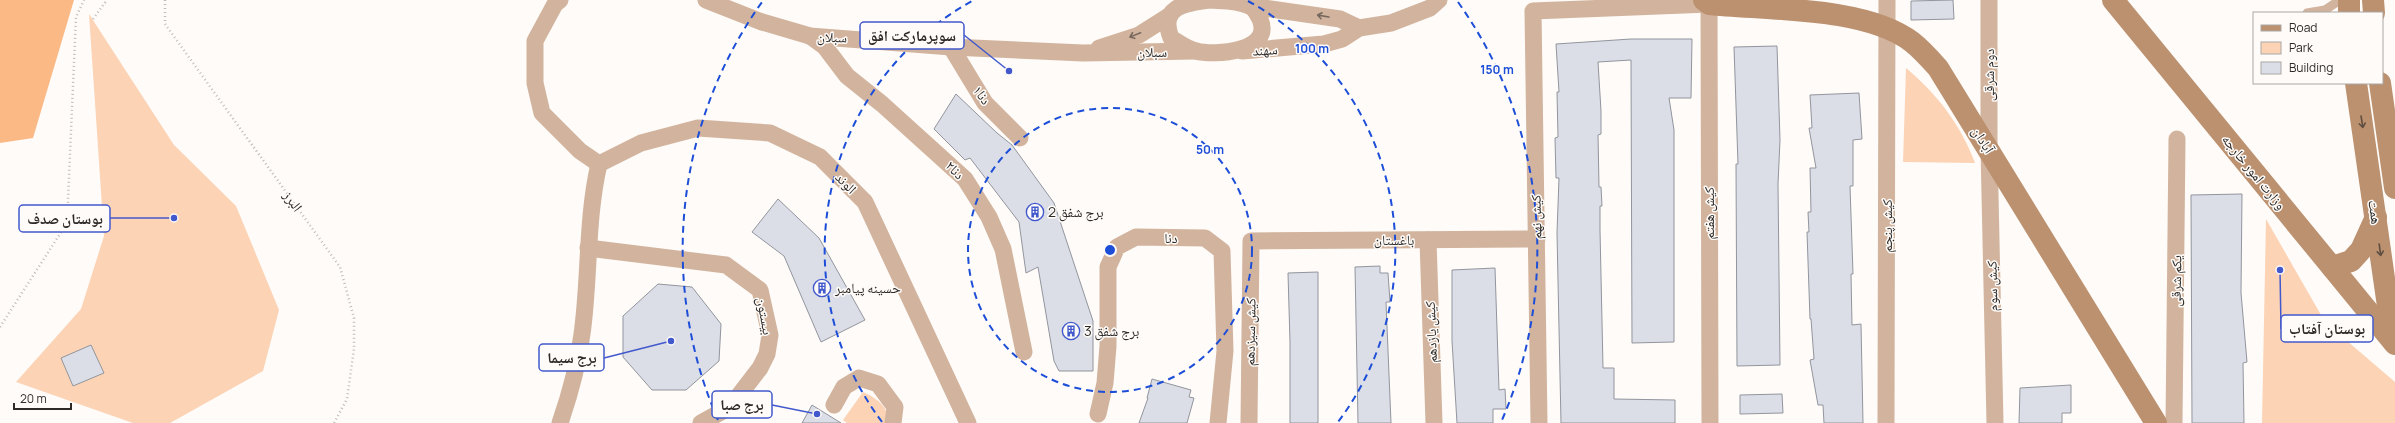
<svg xmlns="http://www.w3.org/2000/svg" width="2395" height="423" font-family="Manrope,'Noto Naskh Arabic',sans-serif">
  <rect width="100%" height="100%" fill="#fefbf8"/>
  <!-- green -->
  <g fill="#fcd3b5">
    <path d="M89,14l85,131 62,61 43,104 -16,61 -93,52h-37l-117,-41 65,-73 23,-73z"/>
    <path d="M1906,68c32,27 54,56 69,95l-72,-1z"/>
    <path d="M2266,219l59,103 70,60v41h-133z"/>
    <path d="M863,392c14,6 26,15 25,31h-41l-4,-3z"/>
  </g>
  <!-- forest -->
  <path fill="#fbb986" d="M0,0h74l-41,138 -33,5z"/>
  <!-- building -->
  <g fill="#dbdee7" stroke="#92959d">
    <path d="M1953,0l1,19 -43,1v-19z"/>
    <path d="M1631,39h61l-1,59h-22l5,32v212l-42,1 -1,-283 -33,2 3,49v23l-3,1 1,52h2l1,19h-2v24l3,138h11v31l61,1v23h-114l-4,-190 2,-55h-3l-1,-40 3,-1 -1,-45h2l-3,-48z"/>
    <path d="M1777,46l3,94 -2,44 2,181 -43,1 -1,-202h2l-4,-117z"/>
    <path d="M1859,93l3,46 -9,1v46h-3l3,88h-2l1,51 9,-1 2,99h-39l-1,-18h-5l-8,-45 4,-1 -3,-40h-1l-3,-87h2l-1,-20h3l-1,-44h6l-7,-40h3l-2,-33z"/>
    <path d="M956,94l41,39 15,12 42,58 39,118v50h-34l-5,-10 -16,-94 -12,6 -7,-51 -49,-64 -5,2 -31,-31z"/>
    <path d="M2242,194l-1,99 6,69 -4,1 1,60h-52l-1,-228z"/>
    <path d="M778,199l41,39 46,82 -44,22 -37,-86 -32,-24z"/>
    <path d="M1380,266v7h8l2,29h-4l5,121h-33l-3,-156z"/>
    <path d="M1495,268l4,122 6,-1 1,20h-13v14h-36l-5,-82v-71z"/>
    <path d="M1318,272v151h-28v-81l-2,-69z"/>
    <path d="M658,284l34,3 29,37 -2,37 -33,29h-34l-29,-33v-41z"/>
    <path d="M91,345l13,28 -31,13 -12,-28z"/>
    <path d="M1152,379l39,11 -2,7 5,1 -7,25h-48l9,-25h-1z"/>
    <path d="M2071,385v28h-9v10h-43l1,-35z"/>
    <path d="M1782,394l1,19 -43,1v-19z"/>
    <path d="M812,405l29,18h-39z"/>
  </g>
  <g fill="none" stroke-linecap="round" stroke-linejoin="round">
    <!-- path -->
    <g stroke="#bebbb9" stroke-width="2.5" stroke-dasharray="1 3" stroke-linecap="butt">
      <path d="M165,0v24l175,243 14,51v31l-7,50 -13,24"/>
      <path d="M93,19l14,-19"/>
      <path d="M0,327l67,-104 9,-206 8,-17"/>
    </g>
    <!-- service -->
    <path stroke="#d2b49e" stroke-width="9" d="M2307,13l18,-3 15,-10"/>
    <!-- minor -->
    <g stroke="#d2b49e" stroke-width="17">
      <path d="M560,0l-5,4 -20,37v42l7,30 38,38 19,13"/>
      <path d="M706,0l56,22 48,14 141,11 132,6 113,-2"/>
      <path d="M1209,0c13,1 28,0 40,6 6,2 8,8 11,13 14,33 -46,37 -64,32 -9,-2 -17,-8 -25,-13 -12,-31 14,-35 38,-38z"/>
      <path d="M1709,0l1,423"/>
      <path d="M1989,0v149l6,274"/>
      <path d="M1250,6l90,13 19,9"/>
      <path d="M810,36l15,11 22,29 35,28 83,75 24,38 14,32 21,103"/>
      <path d="M951,47l34,56 35,35"/>
      <path d="M1099,48l40,-13 30,-19"/>
      <path d="M1242,51l82,-7 18,-5 17,-11 32,-5 39,-15 9,-8"/>
      <path d="M599,164l42,-21 57,-15 72,5 50,24 45,45 103,221"/>
      <path d="M1428,240l6,183"/>
      <path d="M588,248l138,17 34,25 10,45 -3,19 -7,14 -30,39 -29,16"/>
      <path d="M834,405l10,-18 15,-9 19,6 17,23 -2,16"/>
      <path d="M1098,414l7,-31 3,-37v-79l9,-20 19,-10 69,1 17,13 3,100 -7,72"/>
      <path d="M560,423c10,-29 18,-58 22,-89 8,-57 4,-114 17,-170"/>
      <path d="M1249,423l2,-182 286,-2"/>
      <path d="M1539,423l-6,-412 176,-7"/>
      <path d="M1886,423l1,-423"/>
      <path d="M2174,423l3,-284"/>
    </g>
    <!-- secondary -->
    <g stroke="#bc9170" stroke-width="22">
      <path d="M1704,0l5,4c57,6 156,2 203,38 9,7 18,17 26,26l218,355"/>
      <path d="M2113,0l282,344"/>
      <path d="M2349,0v13"/>
      <path d="M2373,0l1,13"/>
      <path d="M2356,83l37,258"/>
      <path d="M2380,83l15,105"/>
      <path d="M2332,267l19,-6 10,-11 15,-33"/>
    </g>
  </g>
  <!-- one-way arrows -->
  <defs><path id="oneway-shaft" d="M-6 0H5M1.5-3L5.5 0L1.5 3" fill="none" stroke-width="1.6" stroke-linecap="round" stroke-linejoin="round"/></defs>
  <g stroke="#77685d">
    <use href="#oneway-shaft" transform="translate(1323 16) rotate(-170)"/>
    <use href="#oneway-shaft" transform="translate(1135 35) rotate(158)"/>
  </g>
  <g stroke="#5f4e41">
    <use href="#oneway-shaft" transform="translate(2362 122) rotate(81)"/>
    <use href="#oneway-shaft" transform="translate(2380 250) rotate(82)"/>
  </g>
  <!-- distance rings -->
  <g fill="none" stroke="#1d4ed8" stroke-width="2" stroke-dasharray="7 5">
    <circle cx="1110" cy="250" r="142"/>
    <path d="M882 422A285 285 0 0 1 972 1M1248 1A285 285 0 0 1 1338 422"/>
    <path d="M718 420A427 427 0 0 1 762 2M1458 2A427 427 0 0 1 1502 420"/>
  </g>
  <!-- icons -->
  <defs>
    <symbol id="building-ring" viewBox="-11 -11 22 22"><circle r="9.5" fill="#fefbf8" stroke="#4159cc" stroke-width="1.5"/><path d="M-4-6H4V6H1V3H-1V6H-4ZM-2.5-4.3h1.7v1.8h-1.7ZM.8-4.3h1.7v1.8H.8ZM-2.5-1h1.7V.8h-1.7ZM.8-1h1.7V.8H.8Z" fill="#4159cc"/></symbol>
  </defs>
  <g fill-rule="evenodd">
    <use href="#building-ring" x="1025" y="202" width="20" height="20"/>
    <use href="#building-ring" x="812" y="278" width="20" height="20"/>
    <use href="#building-ring" x="1061" y="321" width="20" height="20"/>
  </g>
  <g text-anchor="middle" stroke-width="3" stroke-linejoin="round" paint-order="stroke">
    <!-- street labels -->
    <g font-size="14" fill="#2d2a28" stroke="#fefbf8">
      <text transform="translate(832 37) rotate(2)" y="5">سبلان</text>
      <text transform="translate(1265 50) rotate(-4)" y="5">سهند</text>
      <text transform="translate(1152 52) rotate(-1)" y="5">سبلان</text>
      <text transform="translate(1989 75) rotate(-90)" y="5">دوم شرقی</text>
      <text transform="translate(982 95) rotate(55)" y="5">دنا۱</text>
      <text transform="translate(1983 140) rotate(58)" y="5">آبادان</text>
      <text transform="translate(955 170) rotate(46)" y="5">دنا۲</text>
      <text transform="translate(2254 172) rotate(51)" y="5">وزارت امور خارجه</text>
      <text transform="translate(846 183) rotate(45)" y="5">الوند</text>
      <text transform="translate(293 201) rotate(54)" y="5">البرز</text>
      <text transform="translate(2375 212) rotate(82)" y="5">همت</text>
      <text transform="translate(1709 213) rotate(-90)" y="5">کیش هفتم</text>
      <text transform="translate(1536 217) rotate(-91)" y="5">کیش نهم</text>
      <text transform="translate(1887 226) rotate(-90)" y="5">کیش پنجم</text>
      <text transform="translate(1171 238) rotate(1)" y="5">دنا</text>
      <text x="1394" y="245">باغستان</text>
      <text transform="translate(2176 281) rotate(-89)" y="5">یکم شرقی</text>
      <text transform="translate(1992 286) rotate(-91)" y="5">کیش سوم</text>
      <text transform="translate(765 316) rotate(80)" y="5">بیستون</text>
      <text transform="translate(1250 332) rotate(-89)" y="5">کیش سیزدهم</text>
      <text transform="translate(1431 332) rotate(-92)" y="5">کیش یازدهم</text>
    </g>
    <!-- poi labels -->
    <g font-size="14" fill="#2d2a28" stroke="#fefbf8" text-anchor="start">
      <text x="1048" y="217">برج شفق 2</text>
      <text x="835" y="293">حسینه پیامبر</text>
      <text x="1084" y="336">برج شفق 3</text>
    </g>
  </g>
  <circle cx="1110" cy="250" r="6" fill="#1d4ed8" stroke="#fefbf8" stroke-width="2"/>
  <g font-size="12" text-anchor="middle" font-weight="bold" fill="#1d4ed8" stroke="#fefbf8" stroke-width="3" stroke-linejoin="round" paint-order="stroke">
    <text x="1312" y="53">100 m</text>
    <text x="1497" y="74">150 m</text>
    <text x="1210" y="154">50 m</text>
  </g>
  <!-- callouts -->
  <path fill="none" stroke="#4159cc" stroke-width="1.5" d="M1009 71L964 35M174 218L110 218M2280 270L2281 329M671 341L604 358M817 414L772 405"/>
  <g fill="#4159cc" stroke="#fefbf8" stroke-width="1.5">
    <circle cx="1009" cy="71" r="4"/>
    <circle cx="174" cy="218" r="4"/>
    <circle cx="2280" cy="270" r="4"/>
    <circle cx="671" cy="341" r="4"/>
    <circle cx="817" cy="414" r="4"/>
  </g>
  <g fill="#fefbf8" stroke="#4159cc" stroke-width="1.5">
    <rect x="860" y="22" width="104" height="27" rx="4"/>
    <rect x="19" y="205" width="91" height="27" rx="4"/>
    <rect x="2281" y="315" width="92" height="27" rx="4"/>
    <rect x="539" y="344" width="65" height="27" rx="4"/>
    <rect x="712" y="391" width="60" height="27" rx="4"/>
  </g>
  <g font-size="15" text-anchor="middle" font-weight="bold" fill="#2d2a28">
    <text x="912" y="41">سوپرمارکت افق</text>
    <text x="65" y="224">بوستان صدف</text>
    <text x="2327" y="334">بوستان آفتاب</text>
    <text x="572" y="363">برج سیما</text>
    <text x="742" y="410">برج صبا</text>
  </g>
  <!-- legend -->
  <rect x="2253" y="12" width="130" height="72" fill="#fefbf8" stroke="#aaa7a5"/>
  <rect x="2261" y="25" width="20" height="6" fill="#bc9170" stroke="#aaa7a5"/>
  <text x="2289" y="32" font-size="12" fill="#2d2a28">Road</text>
  <rect x="2261" y="42" width="20" height="12" fill="#fcd3b5" stroke="#aaa7a5"/>
  <text x="2289" y="52" font-size="12" fill="#2d2a28">Park</text>
  <rect x="2261" y="62" width="20" height="12" fill="#dbdee7" stroke="#aaa7a5"/>
  <text x="2289" y="72" font-size="12" fill="#2d2a28">Building</text>
  <!-- scale -->
  <path d="M14 403v6h57v-6" fill="none" stroke="#2d2a28" stroke-width="2"/>
  <text x="20" y="403" font-size="12" fill="#2d2a28" stroke="#fefbf8" stroke-width="3" paint-order="stroke">20 m</text>
</svg>
